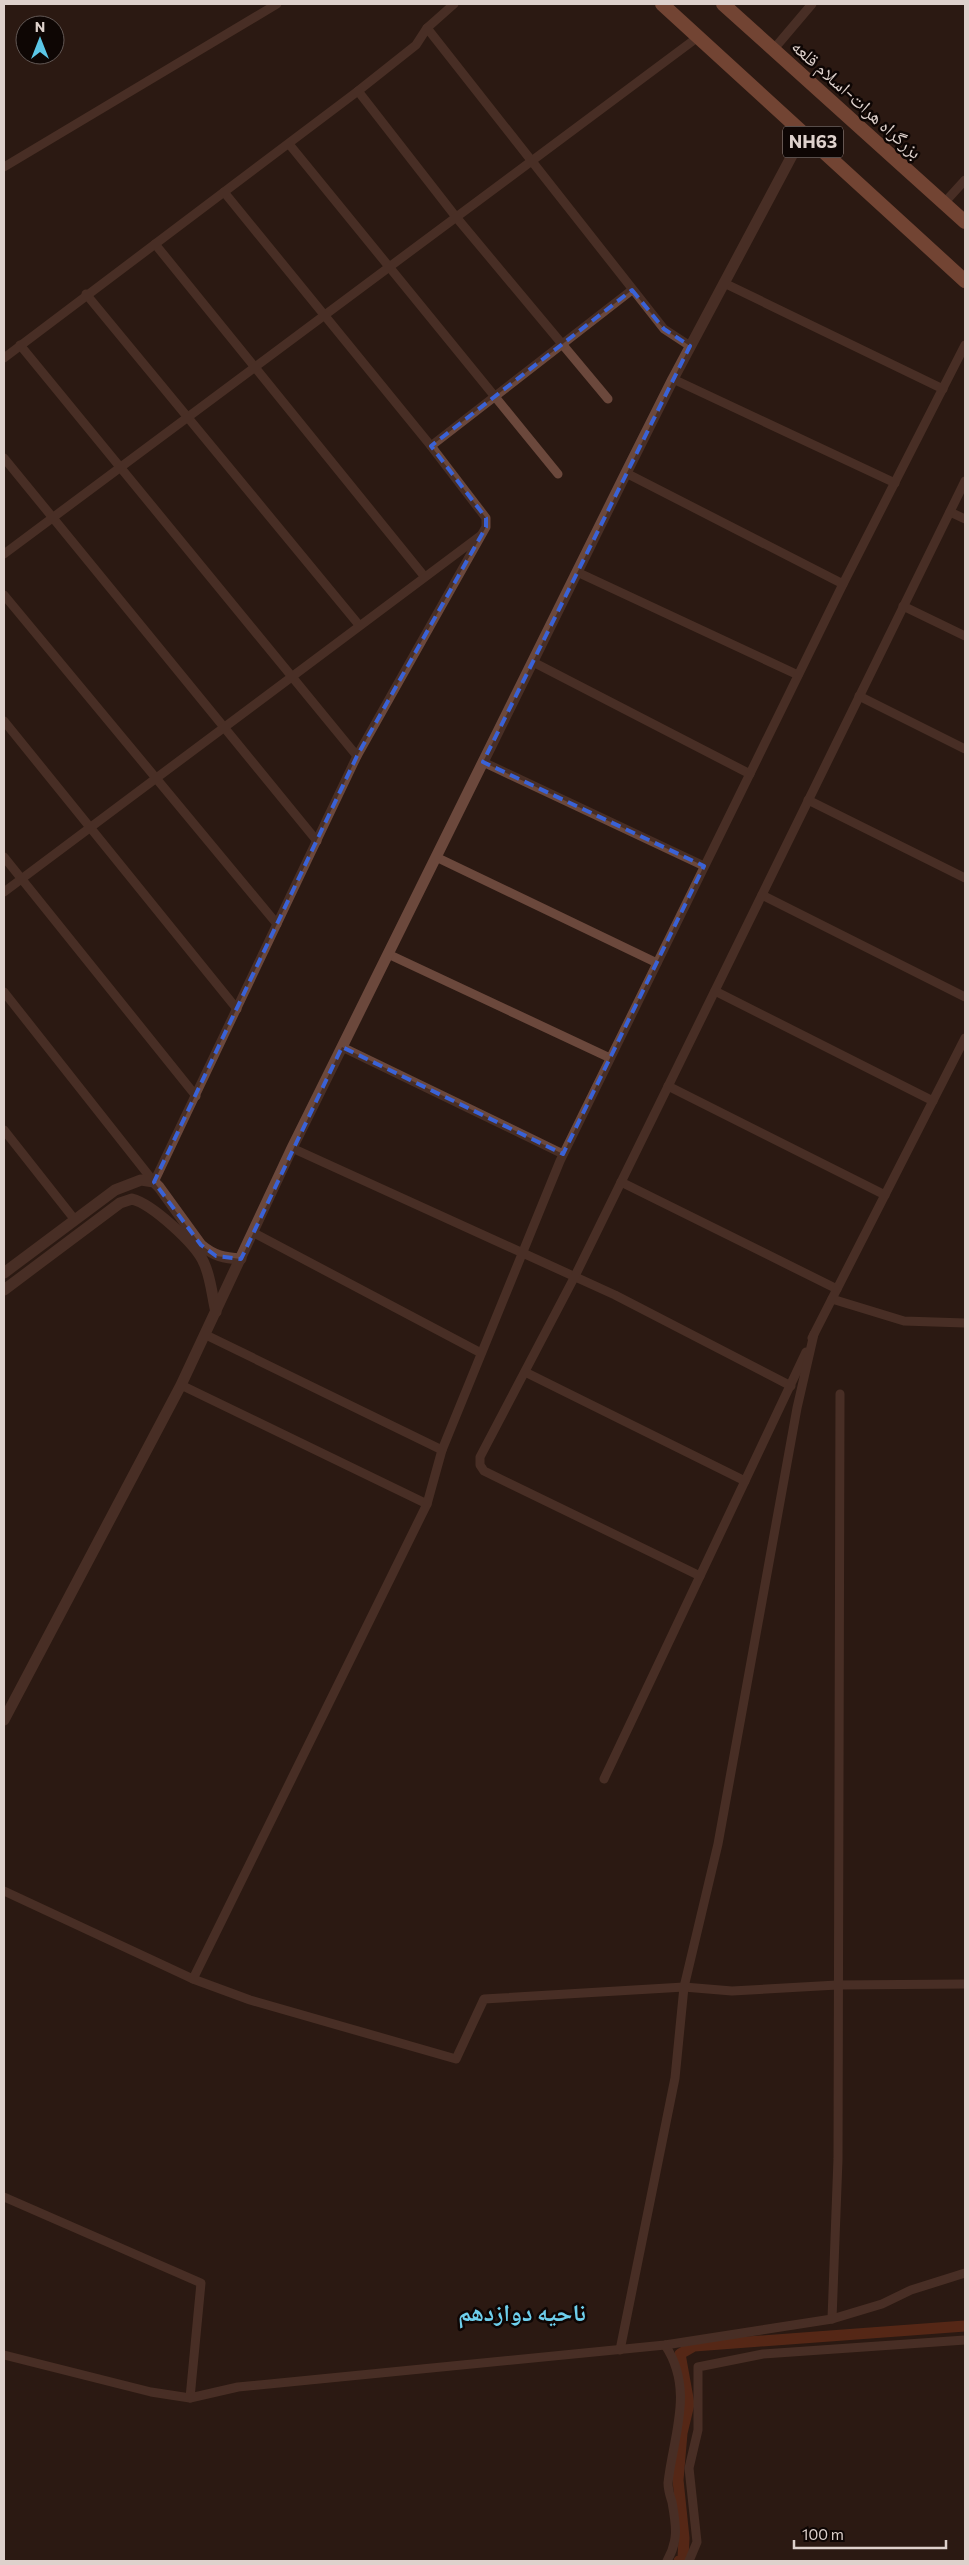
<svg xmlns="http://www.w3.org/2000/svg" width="969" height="2565" font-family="Commissioner,'Noto Naskh Arabic',sans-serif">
  <rect width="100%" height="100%" fill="#2b1912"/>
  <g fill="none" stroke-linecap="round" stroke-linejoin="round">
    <!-- canal -->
    <path stroke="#88391c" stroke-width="11" d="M679,2561l4,-3 1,-20 -6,-58 4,-47 7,-29 -9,-50 14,-8 271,-20"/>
    <!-- minor -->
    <g stroke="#6b483c" stroke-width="9">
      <path d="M427,28l237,301 26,17"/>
      <path d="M773,50l39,-46"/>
      <path d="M358,91l98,126 152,182"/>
      <path d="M289,144l269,330"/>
      <path d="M4,167l273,-163"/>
      <path d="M945,202l20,-22"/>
      <path d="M155,244l269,332"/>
      <path d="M724,283l219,106"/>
      <path d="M86,294l273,331"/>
      <path d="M20,345l337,411"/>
      <path d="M4,358l354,-267 58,-46 11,-17 27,-24"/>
      <path d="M673,379l222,104"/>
      <path d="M431,446l201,-156"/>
      <path d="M4,458l313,383"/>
      <path d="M626,473l217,111"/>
      <path d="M950,512l15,7"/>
      <path d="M4,554l694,-517"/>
      <path d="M577,572l221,103"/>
      <path d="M4,595l273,329"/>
      <path d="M903,606l62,30"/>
      <path d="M533,662l217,112"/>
      <path d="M859,696l106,53"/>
      <path d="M4,721l233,288"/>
      <path d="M483,762l221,104"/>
      <path d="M808,800l157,78"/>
      <path d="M4,857l192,239"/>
      <path d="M436,857l221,106"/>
      <path d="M4,892l476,-356"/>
      <path d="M762,895l203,102"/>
      <path d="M388,954l222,104"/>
      <path d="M715,991l218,110"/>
      <path d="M4,992l150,190 203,-426 129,-229v-9l-55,-72 -207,-254"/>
      <path d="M342,1047l221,107"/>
      <path d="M668,1086l217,109"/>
      <path d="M4,1130l71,90"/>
      <path d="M292,1148l323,147 176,91"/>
      <path d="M621,1182l216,107"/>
      <path d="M254,1233l227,120"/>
      <path d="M832,1299l72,22 61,2"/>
      <path d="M206,1335l236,115"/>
      <path d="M812,1338l153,-300"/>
      <path d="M525,1372l220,109"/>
      <path d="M181,1385l246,119"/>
      <path d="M700,1576l-216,-105 -4,-6v-8l95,-181 390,-795"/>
      <path d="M604,1779l202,-427"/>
      <path d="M4,1891l189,88 57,21 206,59 28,-60 200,-12 48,4 105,-6 128,-1"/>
      <path d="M193,1979l234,-475 15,-54 118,-289 283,-577 122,-239"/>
      <path d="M4,2197l197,86 -11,115"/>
      <path d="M832,2319l6,-160 2,-765"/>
      <path d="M665,2345c30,45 8,91 3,138 0,6 2,13 4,19 4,23 7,38 -5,59"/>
      <path d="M620,2350l55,-272 9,-91 34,-143 79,-436 17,-74"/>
      <path d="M4,2355l147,37 39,6 48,-11 427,-42 167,-26 50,-15 29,-14 54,-17"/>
      <path d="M689,2561l8,-19 -8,-74 9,-38v-63l65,-13 202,-14"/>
    </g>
    <!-- tertiary -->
    <g stroke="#6b483c" stroke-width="11">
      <path d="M4,1273l111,-83 26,-10 13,2 5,5 42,58c13,11 23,13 40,14"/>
      <path d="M4,1290l116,-87 12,-4c20,5 64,45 72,64 7,15 8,33 12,49"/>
      <path d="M4,1720l177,-335 111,-237 334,-675 47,-94 131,-246"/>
    </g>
    <!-- trunk -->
    <g stroke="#c7785c" stroke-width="14">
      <path d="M662,4l303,277"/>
      <path d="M723,4l242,218"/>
    </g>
  </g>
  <!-- marked area -->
  <path d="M0 0H969V2565H0ZM632,290l32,39 26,17 -207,416 221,104 -141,288 -221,-107 -101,212 -25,-3 -15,-11 -47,-63 203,-426 129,-229v-9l-55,-72z" fill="#2b1912" fill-opacity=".55" fill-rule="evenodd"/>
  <path fill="none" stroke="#3a62d6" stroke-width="4" stroke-dasharray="10 6" stroke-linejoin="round" d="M632,290l32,39 26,17 -207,416 221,104 -141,288 -221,-107 -101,212 -25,-3 -15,-11 -47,-63 203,-426 129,-229v-9l-55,-72z"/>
  <g text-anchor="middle" stroke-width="5" stroke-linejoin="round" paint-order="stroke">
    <!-- shield labels -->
    <rect fill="#0e0604" stroke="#a09490" stroke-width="1" x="783" y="126.5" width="60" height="31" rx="4"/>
    <g font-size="18" font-weight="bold" fill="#ded1cc">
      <text x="813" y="148">NH63</text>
    </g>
    <!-- street labels -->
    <g font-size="19" fill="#ded1cc" stroke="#0e0604">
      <text transform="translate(857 99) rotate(42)" y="7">بزرگراه هرات-اسلام قلعه</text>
    </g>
    <!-- district labels -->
    <g font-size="24" font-weight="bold" fill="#6ecfec" stroke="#0e0604">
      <text x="522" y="2321">ناحیه دوازدهم</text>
    </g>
  </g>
  <!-- border -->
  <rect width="969" height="2565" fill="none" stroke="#ded1cc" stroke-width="10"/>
  <!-- north arrow -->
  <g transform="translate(40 40)"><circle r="24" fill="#0e0604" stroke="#615754"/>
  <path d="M0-4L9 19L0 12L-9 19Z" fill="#5cc7e7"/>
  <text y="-8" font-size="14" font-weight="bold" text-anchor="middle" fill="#ded1cc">N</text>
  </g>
  <!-- scale -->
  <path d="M794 2540v8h152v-8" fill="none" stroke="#ded1cc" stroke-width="2.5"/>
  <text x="802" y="2540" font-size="15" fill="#ded1cc" stroke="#0e0604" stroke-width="4" paint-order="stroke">100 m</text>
</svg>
